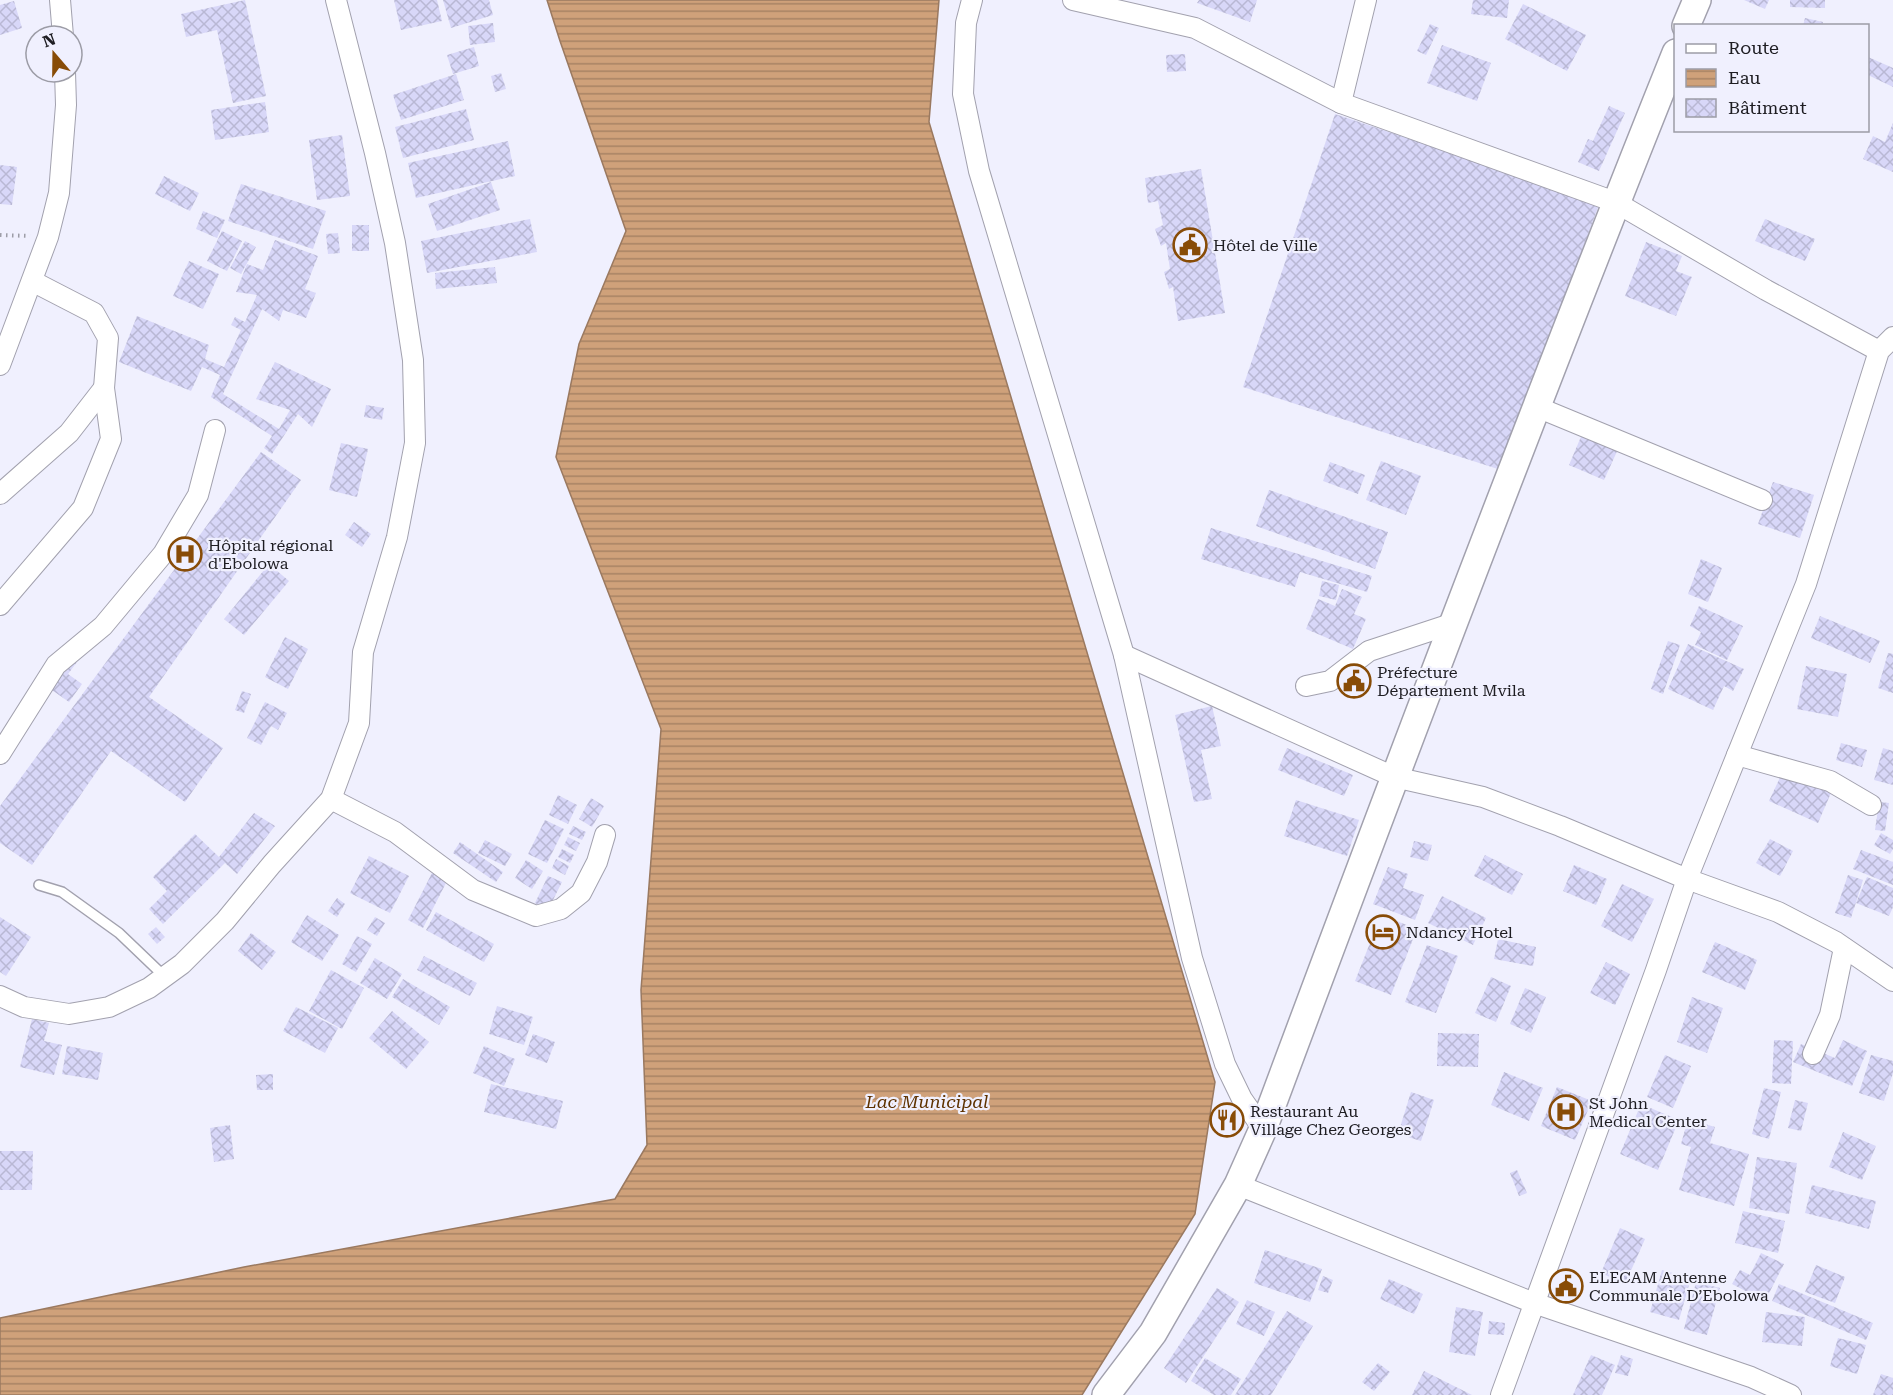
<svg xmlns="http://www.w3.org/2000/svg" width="1893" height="1395" font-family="'Roboto Serif',serif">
  <defs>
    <pattern id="water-rules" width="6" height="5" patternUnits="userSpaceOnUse" patternTransform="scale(1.5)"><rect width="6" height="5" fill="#cfa17a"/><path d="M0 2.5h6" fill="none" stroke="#a78364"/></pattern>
    <pattern id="building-cross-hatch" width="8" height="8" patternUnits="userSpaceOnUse" patternTransform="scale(1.5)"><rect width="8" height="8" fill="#d8d7f8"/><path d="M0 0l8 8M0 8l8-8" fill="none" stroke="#b9b8d4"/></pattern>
  </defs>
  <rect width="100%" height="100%" fill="#f0f0fe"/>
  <!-- water -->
  <path fill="url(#water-rules)" stroke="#9a7960" stroke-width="1.5" d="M547,0h392l-10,122 286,960 -20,132 -113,181h-1082v-77l244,-51 371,-68 32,-54 -6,-155 20,-261 -105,-272 23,-113 47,-113 -66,-190z"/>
  <!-- building -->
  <g fill="url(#building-cross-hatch)">
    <path d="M245,0l21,96 -33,7 -16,-73 -31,7 -5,-23z"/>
    <path d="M394,0h43l5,21 -41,9z"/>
    <path d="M443,0h46l4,15 -42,13z"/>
    <path d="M1199,0h58l-7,22 -53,-19z"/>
    <path d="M1473,0h36l-2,18 -36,-4z"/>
    <path d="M1744,0h25l-4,9z"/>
    <path d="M1790,0h35v8l-35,-1z"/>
    <path d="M14,1l8,27 -22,7v-30z"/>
    <path d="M1523,4l63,31 -19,36 -62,-32z"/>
    <path d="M1805,18l18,4 -1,4h-19z"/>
    <path d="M493,23l2,19 -25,3 -2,-19z"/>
    <path d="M1430,24l9,4 -13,27 -9,-4z"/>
    <path d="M1442,45l49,18 -14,38 -50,-18z"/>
    <path d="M474,47l5,19 -26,8 -6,-19z"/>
    <path d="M1185,54l1,17 -19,1 -1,-17z"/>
    <path d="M1868,57l25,11v19l-25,-12z"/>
    <path d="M501,73l5,16 -11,3 -4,-16z"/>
    <path d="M456,74l8,26 -63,20 -8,-25z"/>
    <path d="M265,102l4,30 -54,8 -4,-30z"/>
    <path d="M1609,106l16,7 -26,58 -21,-9 10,-23 5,2z"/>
    <path d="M466,109l8,31 -71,18 -8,-31z"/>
    <path d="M1335,114l265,88 -99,268 -258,-83z"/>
    <path d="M1893,123v49l-30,-13 10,-23 12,6z"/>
    <path d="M342,135l8,61 -33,4 -8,-60z"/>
    <path d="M508,141l7,35 -99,22 -8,-35z"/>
    <path d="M0,165l17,2 -5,38 -12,-1z"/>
    <path d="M1201,169l24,144 -47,8 -5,-34 -4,2 -5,-17 6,-3 -4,-26 -5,3 -6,-17 8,-4 -5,-24 -10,2 -3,-25z"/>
    <path d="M164,176l35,17 -9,18 -35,-17z"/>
    <path d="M491,182l9,28 -63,21 -9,-27z"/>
    <path d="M241,184l85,27 -13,38 -85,-28z"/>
    <path d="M203,211l22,9 -8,18 -21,-9z"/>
    <path d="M530,219l7,33 -110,21 -6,-32z"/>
    <path d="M1765,219l50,20 -10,22 -50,-20z"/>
    <rect x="352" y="225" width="17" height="26"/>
    <path d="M222,231l20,10 -15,30 -20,-10z"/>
    <path d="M338,233l2,20 -12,1 -2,-20z"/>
    <path d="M275,240l43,16 -13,33 11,4 -10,25 -23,-8 -4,11 -17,-12 -39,85 56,35 11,-19 -34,-11 19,-37 56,27 -19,38 -14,-13 -26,40 -8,-6 8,-12 -61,-39 9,-22 -18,-8 -11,24 -72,-29 18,-46 72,29 -4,14 19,8 17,-37 -10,-5 4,-8 10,5 12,-27 -21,-3 11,-28 16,6z"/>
    <path d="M245,241l11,6 -15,27 -11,-6z"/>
    <path d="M1646,242l36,14 -6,15 16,6 -16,39 -51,-20z"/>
    <path d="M189,261l30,13 -16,35 -30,-13z"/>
    <path d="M495,267l2,16 -61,6 -1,-16z"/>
    <path d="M366,405l18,3 -2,12 -18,-3z"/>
    <path d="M1583,432l36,15 -15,33 -35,-15z"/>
    <path d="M341,443l27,6 -11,48 -28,-7z"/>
    <path d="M261,452l40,28 -152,217 74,51 -38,54 -74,-51 -79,114 -32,-22v-37z"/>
    <path d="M1381,461l40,15 -15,39 -40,-15z"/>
    <path d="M1330,462l35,13 -7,19 -35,-13z"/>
    <path d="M1773,482l41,13 -14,43 -42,-14z"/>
    <path d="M1269,490l119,42 -13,37 -119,-43z"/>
    <path d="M354,522l17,12 -9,13 -17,-12z"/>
    <path d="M1211,528l161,48 -5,16 -67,-20 -5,15 -94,-28z"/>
    <path d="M1701,559l21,9 -14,34 -20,-8z"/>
    <path d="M269,564l20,17 -45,54 -20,-16z"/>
    <path d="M1322,581l17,4 -3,15 -17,-4z"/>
    <path d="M1342,589l20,8 -8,17 12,5 -13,30 -47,-20 12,-30 17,7z"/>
    <path d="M1699,606l44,20 -16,34 -32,-15 6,-13 -11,-6z"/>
    <path d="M1820,616l60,25 -10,22 -59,-25z"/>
    <path d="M285,637l23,12 -20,40 -23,-12z"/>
    <path d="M1668,641l12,4 -17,49 -12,-5z"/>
    <path d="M1688,644l56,25 -11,22 -9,-5 -11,24 -45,-21z"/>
    <path d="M1888,653l5,1v39l-15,-5z"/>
    <path d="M71,657l6,5 -9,12 14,10 -13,18 -20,-14z"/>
    <path d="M1806,666l41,8 -9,43 -41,-8z"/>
    <path d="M242,691l9,3 -7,19 -9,-3z"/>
    <path d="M265,702l22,11 -9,17 -7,-4 -10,19 -14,-7z"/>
    <path d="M1212,706l9,40 -20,4 11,49 -18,3 -19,-87z"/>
    <path d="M1841,743l26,7 -5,17 -26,-7z"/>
    <path d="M1287,748l66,27 -9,21 -66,-26z"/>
    <path d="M1883,748l10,3v34l-19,-5z"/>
    <path d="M1783,771l48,22 -13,30 -49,-22z"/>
    <path d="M558,795l19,10 -9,19 -19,-9z"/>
    <path d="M591,798l13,8 -12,21 -13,-8z"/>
    <path d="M1296,800l63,20 -12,36 -63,-20z"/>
    <path d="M1879,802l10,1 -4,28 -10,-1z"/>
    <path d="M254,813l21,13 -38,48 -12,-11 -62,61 -14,-15 18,-18 -14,-14 42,-43 24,23z"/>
    <path d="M545,820l19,9 -17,34 -19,-9z"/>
    <path d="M573,826l13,6 -4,8 -13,-6z"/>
    <path d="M1881,833l12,7v9l-3,5 -16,-9z"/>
    <path d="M568,837l12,6 -4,8 -12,-6z"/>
    <path d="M1770,839l23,12 -13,25 -24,-13z"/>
    <path d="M485,840l27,14 -7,12 -27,-13z"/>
    <path d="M1414,841l18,4 -4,16 -18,-4z"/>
    <path d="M460,842l43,30 -7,10 -43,-29z"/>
    <path d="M562,849l12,6 -4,8 -12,-6z"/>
    <path d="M1861,850l32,12v23l-40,-16z"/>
    <path d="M1485,855l38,19 -11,21 -38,-19z"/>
    <path d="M369,856l40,20 -19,37 -40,-20z"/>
    <path d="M556,859l13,7 -4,9 -13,-7z"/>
    <path d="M526,860l17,11 -11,18 -17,-11z"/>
    <path d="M1574,865l33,14 -11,26 -33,-14z"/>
    <path d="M1388,867l20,7 -5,14 21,7 -9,25 -42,-16z"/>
    <path d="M432,873l15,8 -24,47 -15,-8z"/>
    <path d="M1848,875l15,5 -12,38 -16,-5z"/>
    <path d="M548,876l14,6 -14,28 -13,-7z"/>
    <path d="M1867,877l26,11v19l-4,9 -33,-13z"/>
    <path d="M1622,884l32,15 -22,43 -31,-16z"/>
    <path d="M1442,896l44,22 -13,27 -45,-22z"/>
    <path d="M337,898l8,6 -8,13 -9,-6z"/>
    <path d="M436,912l58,32 -10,18 -58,-32z"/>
    <path d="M307,915l32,20 -17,26 -31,-19z"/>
    <path d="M1381,915l36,14 -26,66 -36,-14z"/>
    <path d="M0,917l31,20 -25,39 -6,-4z"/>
    <path d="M375,917l10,6 -8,13 -10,-6z"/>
    <path d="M156,927l9,10 -8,7 -9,-10z"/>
    <path d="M251,933l25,19 -14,18 -24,-19z"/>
    <path d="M357,936l15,8 -16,28 -14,-8z"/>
    <path d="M1498,939l38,8 -3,19 -39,-7z"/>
    <path d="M1715,942l42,18 -12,30 -43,-18z"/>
    <path d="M1427,945l31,11 -22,57 -31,-11z"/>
    <path d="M424,956l53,27 -7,13 -53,-26z"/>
    <path d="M375,958l27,16 -15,25 -27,-16z"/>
    <path d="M1606,962l24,12 -15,31 -25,-12z"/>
    <path d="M331,970l33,18 -22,41 -33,-18z"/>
    <path d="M1491,977l20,9 -15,36 -21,-9z"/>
    <path d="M403,979l47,28 -11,18 -47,-28z"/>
    <path d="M1525,988l21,9 -15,36 -21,-9z"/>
    <path d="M1692,997l31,11 -16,45 -30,-11z"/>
    <path d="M497,1006l36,11 -9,28 -35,-11z"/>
    <path d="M296,1007l42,21 -13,25 -42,-22z"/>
    <path d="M392,1011l37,31 -23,27 -37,-31z"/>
    <path d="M32,1019l17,4 -5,18 18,4 -8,30 -34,-8z"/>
    <path d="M1438,1033l41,1 -1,33 -41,-1z"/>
    <path d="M533,1034l22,8 -8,21 -22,-8z"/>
    <path d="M1774,1040l19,1 -2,43 -19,-1z"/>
    <path d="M1843,1040l24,11 -15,35 -59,-24 8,-18 34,14z"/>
    <path d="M67,1046l36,7 -5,27 -36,-6z"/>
    <path d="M484,1046l31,13 -11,27 -31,-13z"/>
    <path d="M1665,1055l26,11 -18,42 -26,-11z"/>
    <path d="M1871,1055l22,6v12l-9,28 -25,-8z"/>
    <path d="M1504,1072l39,16 -14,33 -38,-16z"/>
    <path d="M273,1074v16h-16l-1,-15z"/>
    <path d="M491,1084l72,17 -7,28 -72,-17z"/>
    <path d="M1557,1087l35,14 -17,39 -34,-14z"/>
    <path d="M1764,1088l17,4 -12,47 -17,-5z"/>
    <path d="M1411,1092l23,8 -13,41 -23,-7z"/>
    <path d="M1795,1100l13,3 -7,28 -13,-3z"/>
    <path d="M1641,1104l38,16 -21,50 -38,-16z"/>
    <path d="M1688,1119l27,8 -5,16 39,11 -15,52 -55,-16 12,-43 -10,-3z"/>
    <path d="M230,1125l4,34 -20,3 -4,-34z"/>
    <path d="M1843,1132l33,14 -14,34 -33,-13z"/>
    <path d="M0,1151h33l-1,39h-32z"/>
    <path d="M1757,1157l40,6 -8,51 -40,-6z"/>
    <path d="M1517,1170l10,23 -8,3 -9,-23z"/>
    <path d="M1812,1185l64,16 -7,28 -64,-16z"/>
    <path d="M1743,1211l42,10 -7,32 -43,-10z"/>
    <path d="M1620,1228l25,11 -20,45 -24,-11z"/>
    <path d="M1265,1250l57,19 -12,33 -56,-19z"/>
    <path d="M1761,1253l23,11 -19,37 -33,-17 8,-14 10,5z"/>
    <path d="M1816,1265l29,12 -10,26 -30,-11z"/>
    <path d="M1662,1270l29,8 -12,42 -29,-8z"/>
    <path d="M1323,1276l10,4 -5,13 -10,-3z"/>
    <path d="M1389,1279l34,15 -9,20 -34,-15z"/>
    <path d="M1696,1282l24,6 -13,47 -23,-6z"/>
    <path d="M1779,1284l94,39 -7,17 -94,-39z"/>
    <path d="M1217,1288l22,14 -53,81 -22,-15z"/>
    <path d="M1247,1300l28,12 -11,24 -28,-12z"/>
    <path d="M1456,1307l27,5 -8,44 -26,-4z"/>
    <path d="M1287,1311l26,15 -42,69h-36z"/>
    <path d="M1766,1312l39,5 -3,29 -40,-4z"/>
    <path d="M1489,1321l16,2 -1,12 -16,-1z"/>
    <path d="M1838,1338l28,7 -9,29 -27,-8z"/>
    <path d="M1591,1355l24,10 -13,30h-29z"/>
    <path d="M1621,1355l12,4 -5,17 -13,-3z"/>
    <path d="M1205,1358l36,21 -10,16h-17l-23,-14z"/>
    <path d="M1378,1363l12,9 -16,19 -12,-9z"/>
    <path d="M1424,1371l48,24h-60z"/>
    <path d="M1881,1374l12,4v17h-20z"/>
  </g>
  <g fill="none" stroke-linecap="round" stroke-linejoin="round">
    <defs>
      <path id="lane" d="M39,885l23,7 57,41 46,44"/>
      <g id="street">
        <path d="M60,0l3,36"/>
        <path d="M972,0l-6,23 -3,71 16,77 145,484 68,303 33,106 17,35 21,30"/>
        <path d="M1073,0l122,28 146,75 274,99 151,88 113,61"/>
        <path d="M1341,103l25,-103"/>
        <path d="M0,365l48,-128 11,-44 7,-88 -1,-33"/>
        <path d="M1537,407l225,93"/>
        <path d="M0,494l69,-61 35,-45"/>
        <path d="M0,605l83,-97 28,-69 -7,-51 4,-50 -14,-25 -62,-32"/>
        <path d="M1124,655l270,122 89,20 77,29 127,53 91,33 58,30 57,39"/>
        <path d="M1306,686l24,-5 39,-30 85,-28"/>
        <path d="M0,754l56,-89 47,-39 60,-72 35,-59 17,-65"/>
        <path d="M1737,755l93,26 41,24"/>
        <path d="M331,799l64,33 78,58 63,26 25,-7 20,-16 16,-31 8,-27"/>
        <path d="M0,996l24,11 45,7 40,-7 40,-19 33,-24 43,-43 47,-57 59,-65 28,-76 4,-71 34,-115 18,-94 -2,-83 -18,-117 -20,-90 -39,-153"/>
        <path d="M1813,1054l17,-39 14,-67"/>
        <path d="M1238,1185l296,118 217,74 40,18"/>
        <path d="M1501,1395l155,-425 31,-91 119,-295 73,-233 14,-14"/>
      </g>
      <g id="secondary">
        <path d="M1686,26l11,-26"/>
        <path d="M1106,1395l47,-62 85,-148 25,-56c134,-360 270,-720 413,-1076"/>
      </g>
    </defs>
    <!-- lane casing -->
    <use href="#lane" stroke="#a2a1ae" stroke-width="12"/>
    <!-- street casing -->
    <use href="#street" stroke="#a2a1ae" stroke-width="22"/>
    <!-- secondary casing -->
    <use href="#secondary" stroke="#a2a1ae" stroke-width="30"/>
    <!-- path -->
    <path stroke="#9d9da7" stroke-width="4" stroke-dasharray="1.5 4.5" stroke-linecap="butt" d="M0,235l30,1"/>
    <!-- lane -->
    <use href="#lane" stroke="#fff" stroke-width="9"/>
    <!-- street -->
    <use href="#street" stroke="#fff" stroke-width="20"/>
    <!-- secondary -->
    <use href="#secondary" stroke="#fff" stroke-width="27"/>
  </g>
  <!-- icons -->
  <defs>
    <symbol id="civic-ring" viewBox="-11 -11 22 22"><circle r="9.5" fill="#f0f0fe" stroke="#884c07" stroke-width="1.5"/><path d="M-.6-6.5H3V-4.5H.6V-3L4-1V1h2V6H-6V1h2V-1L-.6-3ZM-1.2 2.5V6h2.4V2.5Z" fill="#884c07"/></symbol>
    <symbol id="hospital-ring" viewBox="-11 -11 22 22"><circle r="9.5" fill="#f0f0fe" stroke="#884c07" stroke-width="1.5"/><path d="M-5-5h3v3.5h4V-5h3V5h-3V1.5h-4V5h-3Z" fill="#884c07"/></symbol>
    <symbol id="hotel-ring" viewBox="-11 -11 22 22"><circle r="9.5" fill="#f0f0fe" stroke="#884c07" stroke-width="1.5"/><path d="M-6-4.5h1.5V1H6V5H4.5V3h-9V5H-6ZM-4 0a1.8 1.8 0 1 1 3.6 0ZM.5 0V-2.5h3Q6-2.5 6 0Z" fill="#884c07"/></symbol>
    <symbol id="restaurant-ring" viewBox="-11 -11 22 22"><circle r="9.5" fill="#f0f0fe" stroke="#884c07" stroke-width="1.5"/><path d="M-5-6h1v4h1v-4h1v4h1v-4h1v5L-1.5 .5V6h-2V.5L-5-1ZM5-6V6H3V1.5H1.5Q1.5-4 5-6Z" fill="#884c07"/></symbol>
  </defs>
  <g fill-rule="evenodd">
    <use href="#civic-ring" x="1171" y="226" width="38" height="38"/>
    <use href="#hospital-ring" x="166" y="535" width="38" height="38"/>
    <use href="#civic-ring" x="1335" y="662" width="38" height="38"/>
    <use href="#hotel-ring" x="1364" y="913" width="38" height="38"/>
    <use href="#hospital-ring" x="1547" y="1093" width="38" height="38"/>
    <use href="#restaurant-ring" x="1208" y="1101" width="38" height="38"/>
    <use href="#civic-ring" x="1547" y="1267" width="38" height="38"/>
  </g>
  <g text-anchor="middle" stroke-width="4.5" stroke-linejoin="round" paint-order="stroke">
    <!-- poi labels -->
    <g font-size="16" fill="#1e1d22" stroke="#f0f0fe" text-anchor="start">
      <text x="1213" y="251">Hôtel de Ville</text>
      <text x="208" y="551">Hôpital régional<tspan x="208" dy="18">d'Ebolowa</tspan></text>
      <text x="1377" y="678">Préfecture<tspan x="1377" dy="18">Département Mvila</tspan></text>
      <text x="1406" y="938">Ndancy Hotel</text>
      <text x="1589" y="1109">St John<tspan x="1589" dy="18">Medical Center</tspan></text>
      <text x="1250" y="1117">Restaurant Au<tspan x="1250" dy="18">Village Chez Georges</tspan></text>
      <text x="1589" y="1283">ELECAM Antenne<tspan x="1589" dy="18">Communale D’Ebolowa</tspan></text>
    </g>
    <!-- water labels -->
    <g font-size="18" font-style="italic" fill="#5e3200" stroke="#f0f0fe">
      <text x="927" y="1108">Lac Municipal</text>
    </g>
  </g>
  <!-- legend -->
  <rect x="1674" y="24" width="195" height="108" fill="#f0f0fe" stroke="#9c9ca6" stroke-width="1.5"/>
  <rect x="1686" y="44" width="30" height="9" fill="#ffffff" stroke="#9c9ca6" stroke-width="1.5"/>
  <text x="1728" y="54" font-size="18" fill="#1e1d22">Route</text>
  <rect x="1686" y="69" width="30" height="18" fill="url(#water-rules)" stroke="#9c9ca6" stroke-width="1.5"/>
  <text x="1728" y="84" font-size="18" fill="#1e1d22">Eau</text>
  <rect x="1686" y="99" width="30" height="18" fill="url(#building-cross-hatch)" stroke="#9c9ca6" stroke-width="1.5"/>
  <text x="1728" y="114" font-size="18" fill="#1e1d22">Bâtiment</text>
  <!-- north arrow -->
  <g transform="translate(54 54) rotate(340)"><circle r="28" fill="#f0f0fe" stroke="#9c9ca6" stroke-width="1.5"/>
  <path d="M0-4.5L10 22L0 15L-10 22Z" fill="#884c07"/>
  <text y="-9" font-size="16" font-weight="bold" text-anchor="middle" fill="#1e1d22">N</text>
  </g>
</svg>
